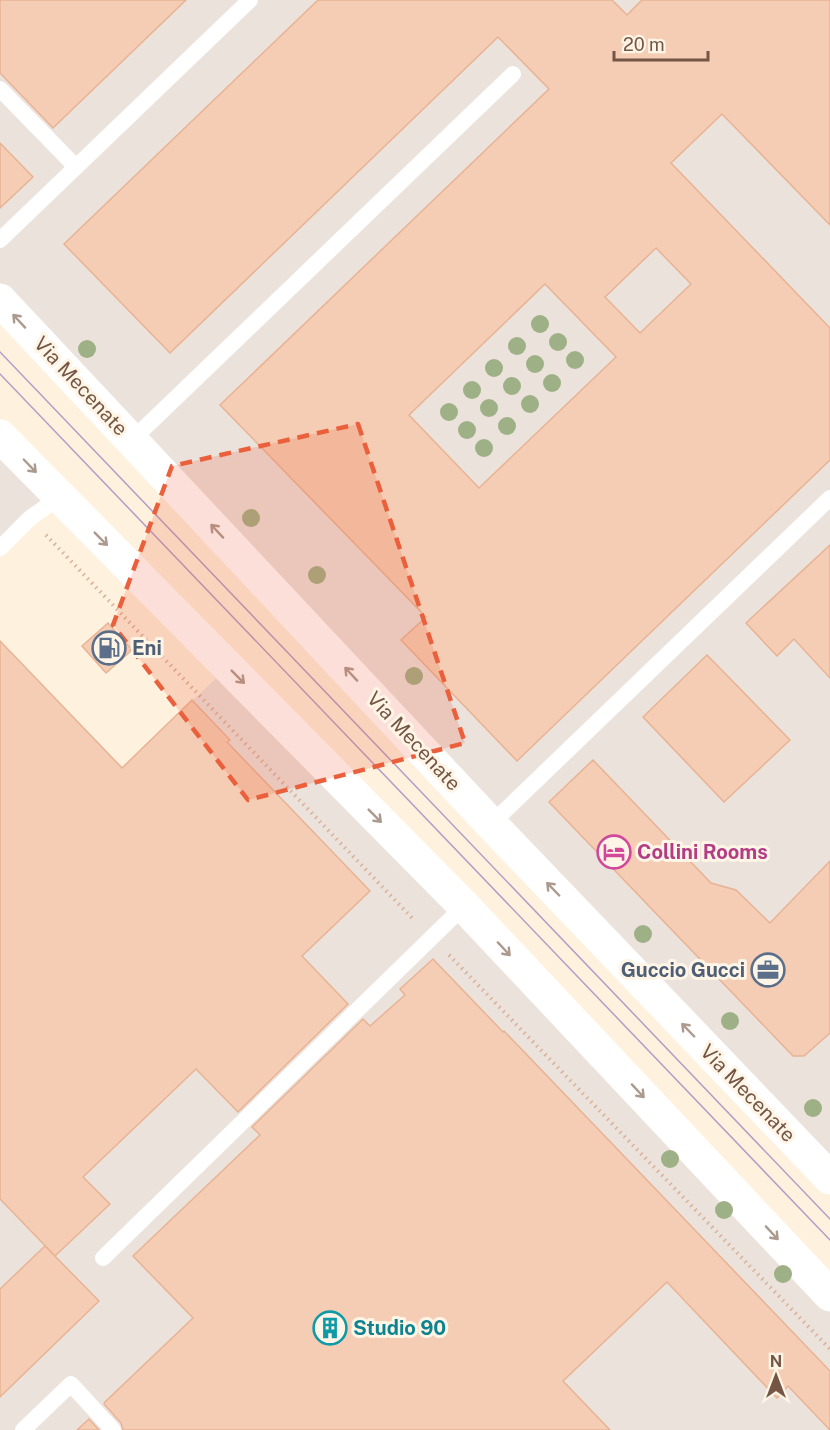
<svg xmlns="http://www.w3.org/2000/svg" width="830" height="1430" font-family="'Public Sans',sans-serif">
  <rect width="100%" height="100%" fill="#fef1de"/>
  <!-- industrial -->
  <g fill="#ebe2db">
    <path d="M0,0h830v1178l-830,-878z"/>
    <path d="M0,436l60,61 -60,51z"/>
    <path d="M0,641l122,126 106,-100 602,628v135h-830z"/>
  </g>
  <!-- building -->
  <g fill="#f5cdb4" stroke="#e8b394" stroke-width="1.5" fill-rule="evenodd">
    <path d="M0,0h186l-133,128 -53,-55z"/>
    <path d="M318,0h294l15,15 15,-15h188v225l-108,-111 -51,49 159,165v132l-313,301 -116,-121 25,-23 -206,-212 329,-316 -51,-52 -328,316 -106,-109zM656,248l35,36 -51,49 -35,-36zM545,284l71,73 -137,131 -70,-73z"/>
    <path d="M0,143l33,34 -33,31z"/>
    <path d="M830,545v133l-36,-39 -17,17 -31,-33z"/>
    <path d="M108,623l24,27 -26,23 -24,-27z"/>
    <path d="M0,641l122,127 70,-68 38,40 -3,2 143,149 -68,65 46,48 -110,108 -42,-43 -113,108 27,27 -55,52 -55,-57z"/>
    <path d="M707,655l83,85 -66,62 -81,-85z"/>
    <path d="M593,760l118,123 25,7 34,33 60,-62v172l-26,23h-11l-244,-254z"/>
    <path d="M433,959l70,73 1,-1 326,340v59l-42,-44 -11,12 -110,-116 -104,99 47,49h-487l-2,-7 -17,-19 1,-2 88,-84 -60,-62 127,-121 -8,-8 111,-108 7,7 35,-31 -5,-6z"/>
    <path d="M45,1246l54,55 -99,96v-108z"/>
    <path d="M89,1419l10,11h-22z"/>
  </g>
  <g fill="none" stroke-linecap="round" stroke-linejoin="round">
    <!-- path -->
    <g stroke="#d9b098" stroke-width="4" stroke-dasharray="1.5 4.5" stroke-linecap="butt">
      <path d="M46,535l368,385"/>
      <path d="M449,955l381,394"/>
    </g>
    <!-- lane -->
    <g stroke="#fff" stroke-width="16">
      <path d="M0,89l76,78"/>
      <path d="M0,240l250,-240"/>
      <path d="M132,440l381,-366"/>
      <path d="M0,548l30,-30 30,-21"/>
      <path d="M491,824l339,-326"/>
      <path d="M103,1258l361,-352"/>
      <path d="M23,1430l48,-46 42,46"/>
    </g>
    <!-- secondary -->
    <g stroke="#fff" stroke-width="33">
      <path d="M0,300l491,524 339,354"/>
      <path d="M0,436l464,470 366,389"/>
    </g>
    <!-- tram -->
    <g stroke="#b39dc6" stroke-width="1.5">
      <path d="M0,352l830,867"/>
      <path d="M0,374l830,866"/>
    </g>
  </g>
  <!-- trees -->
  <g fill="#9eb085">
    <circle cx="540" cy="324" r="9"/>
    <circle cx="558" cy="342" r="9"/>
    <circle cx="517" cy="346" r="9"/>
    <circle cx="87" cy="349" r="9"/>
    <circle cx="575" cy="360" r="9"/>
    <circle cx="535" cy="364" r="9"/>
    <circle cx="494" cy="368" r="9"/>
    <circle cx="552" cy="383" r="9"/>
    <circle cx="512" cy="386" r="9"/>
    <circle cx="472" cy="390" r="9"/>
    <circle cx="530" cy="404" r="9"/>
    <circle cx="489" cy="408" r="9"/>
    <circle cx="449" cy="412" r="9"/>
    <circle cx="507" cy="426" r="9"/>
    <circle cx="467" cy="430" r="9"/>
    <circle cx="484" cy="448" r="9"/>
    <circle cx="251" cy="518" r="9"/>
    <circle cx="317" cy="575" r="9"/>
    <circle cx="414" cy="676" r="9"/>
    <circle cx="643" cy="934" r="9"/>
    <circle cx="730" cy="1021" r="9"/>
    <circle cx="813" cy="1108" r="9"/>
    <circle cx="670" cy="1159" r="9"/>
    <circle cx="724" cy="1210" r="9"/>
    <circle cx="783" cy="1274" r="9"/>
  </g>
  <!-- one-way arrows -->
  <defs><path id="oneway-shaft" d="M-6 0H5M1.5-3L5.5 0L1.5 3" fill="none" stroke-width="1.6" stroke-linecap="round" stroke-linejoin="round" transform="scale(1.5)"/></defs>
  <g stroke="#ac9a8f">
    <use href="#oneway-shaft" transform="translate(19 321) rotate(-133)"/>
    <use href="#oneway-shaft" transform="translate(30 466) rotate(46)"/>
    <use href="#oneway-shaft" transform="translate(217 531) rotate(-133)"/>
    <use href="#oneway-shaft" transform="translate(101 539) rotate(45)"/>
    <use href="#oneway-shaft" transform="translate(351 674) rotate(-133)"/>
    <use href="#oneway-shaft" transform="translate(238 677) rotate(45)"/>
    <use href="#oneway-shaft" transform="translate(375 816) rotate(45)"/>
    <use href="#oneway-shaft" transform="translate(553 889) rotate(-134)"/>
    <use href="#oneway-shaft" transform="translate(504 949) rotate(47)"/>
    <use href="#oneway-shaft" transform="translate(688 1030) rotate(-134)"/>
    <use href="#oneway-shaft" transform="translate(638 1091) rotate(47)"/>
    <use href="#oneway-shaft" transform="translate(772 1233) rotate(47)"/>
  </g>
  <!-- marked area -->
  <path fill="#ea603c" fill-opacity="0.2" stroke="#ea603c" stroke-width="4.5" stroke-dasharray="12 8" stroke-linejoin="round" d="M358,424l107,319 -217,57 -135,-175 59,-159z"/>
  <!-- icons -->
  <defs>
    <symbol id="fuel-ring" viewBox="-11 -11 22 22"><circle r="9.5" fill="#fff5e6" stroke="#5c6f8a" stroke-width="1.5"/><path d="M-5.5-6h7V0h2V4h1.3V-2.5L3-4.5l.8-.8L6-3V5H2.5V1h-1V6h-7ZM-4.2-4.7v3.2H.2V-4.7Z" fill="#5c6f8a"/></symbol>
    <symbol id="hotel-ring" viewBox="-11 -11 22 22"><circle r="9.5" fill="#fff5e6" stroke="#d1479c" stroke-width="1.5"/><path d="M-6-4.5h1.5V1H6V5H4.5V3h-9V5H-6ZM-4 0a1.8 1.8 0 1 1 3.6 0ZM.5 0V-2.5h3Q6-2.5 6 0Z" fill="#d1479c"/></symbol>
    <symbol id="office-ring" viewBox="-11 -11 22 22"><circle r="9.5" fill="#fff5e6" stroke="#5c6f8a" stroke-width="1.5"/><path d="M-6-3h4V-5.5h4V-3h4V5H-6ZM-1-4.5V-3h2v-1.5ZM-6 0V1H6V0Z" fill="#5c6f8a"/></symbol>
    <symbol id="building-ring" viewBox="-11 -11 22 22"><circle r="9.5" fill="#fff5e6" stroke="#0f9aa8" stroke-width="1.5"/><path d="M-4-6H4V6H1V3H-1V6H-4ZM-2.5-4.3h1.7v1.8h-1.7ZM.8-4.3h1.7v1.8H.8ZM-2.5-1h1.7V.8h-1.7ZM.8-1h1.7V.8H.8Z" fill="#0f9aa8"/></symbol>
  </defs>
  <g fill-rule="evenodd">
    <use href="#fuel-ring" x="90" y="629" width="38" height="38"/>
    <use href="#hotel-ring" x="595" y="833" width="38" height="38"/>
    <use href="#office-ring" x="749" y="951" width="38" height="38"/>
    <use href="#building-ring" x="311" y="1309" width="38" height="38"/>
  </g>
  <g text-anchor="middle" stroke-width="6" stroke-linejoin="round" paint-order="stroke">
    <!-- street labels -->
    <g font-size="20" fill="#755645" stroke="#fff5e6">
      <text transform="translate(81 386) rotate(47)" y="7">Via Mecenate</text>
      <text transform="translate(414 741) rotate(47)" y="7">Via Mecenate</text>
      <text transform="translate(748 1093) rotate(46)" y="7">Via Mecenate</text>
    </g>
    <!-- service labels -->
    <g font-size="20" font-weight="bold" fill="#4e5e75" stroke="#fff5e6" text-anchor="start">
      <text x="132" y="655">Eni</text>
      <text x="745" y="977" text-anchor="end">Guccio Gucci</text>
    </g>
    <!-- hotel labels -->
    <g font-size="20" font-weight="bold" fill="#b23c85" stroke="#fff5e6" text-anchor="start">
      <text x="637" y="859">Collini Rooms</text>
    </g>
    <!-- culture labels -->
    <g font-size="20" font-weight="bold" fill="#0d838f" stroke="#fff5e6" text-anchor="start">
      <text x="353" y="1335">Studio 90</text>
    </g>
  </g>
  <!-- north arrow -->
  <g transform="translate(776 1376)" stroke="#fff5e6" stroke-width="4.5" paint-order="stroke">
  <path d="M0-4.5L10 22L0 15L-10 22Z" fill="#755645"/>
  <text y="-9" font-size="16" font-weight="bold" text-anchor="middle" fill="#755645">N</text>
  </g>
  <!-- scale -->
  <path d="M614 51v9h94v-9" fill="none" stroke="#755645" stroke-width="3"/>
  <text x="623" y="51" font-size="18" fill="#755645" stroke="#fff5e6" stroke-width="4.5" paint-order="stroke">20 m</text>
</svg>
